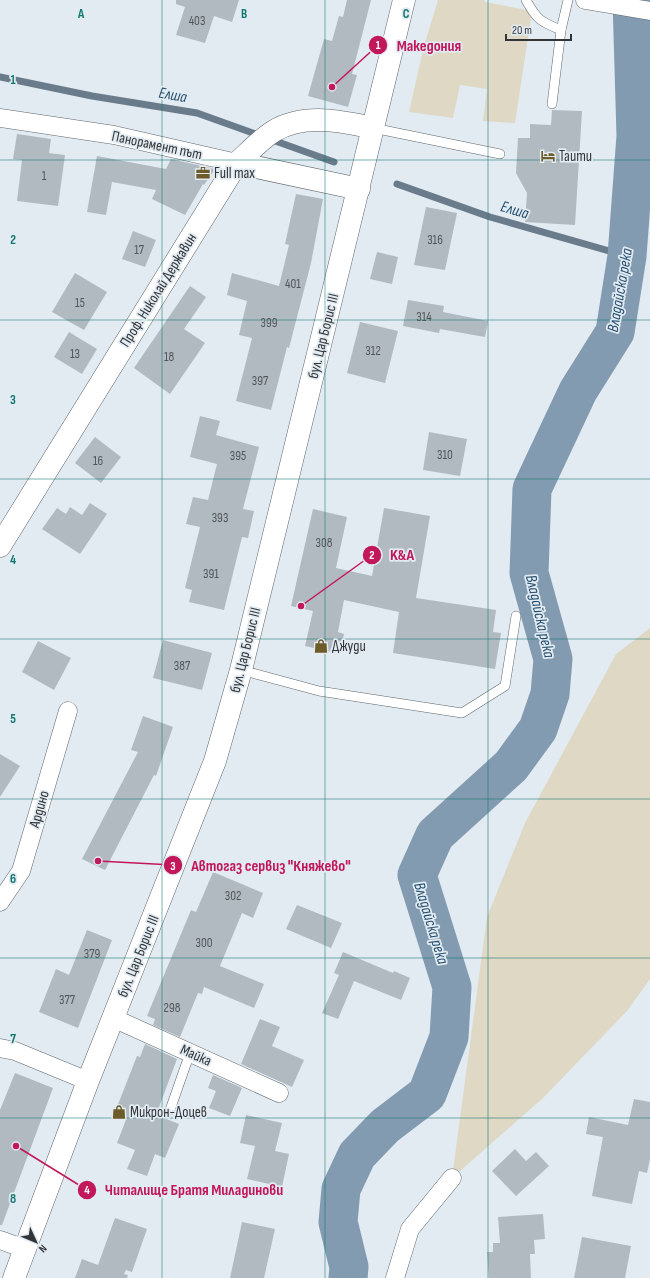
<svg xmlns="http://www.w3.org/2000/svg" width="650" height="1278" font-family="'Sofia Sans Condensed',sans-serif">
  <rect width="100%" height="100%" fill="#e2ebf2"/>
  <!-- green -->
  <g fill="#ded8c5">
    <path d="M438,0h46l1,2 47,9 -17,112 -32,-2 4,-32 -27,-4 -7,33 -44,-6 15,-66z"/>
    <path d="M650,628v351l-23,32 -84,87 -91,80 35,-261 38,-94 91,-169z"/>
  </g>
  <g fill="none" stroke-linecap="round" stroke-linejoin="round">
    <!-- stream -->
    <g stroke="#6a7c8c" stroke-width="7">
      <path d="M0,77l92,19 105,17 137,49"/>
      <path d="M397,184l93,33 137,39"/>
    </g>
    <!-- river -->
    <path stroke="#839bb0" stroke-width="39" d="M348,1278l1,-11 -11,-45 3,-33 16,-34 28,-29 42,-32 22,-57 3,-50 -35,-112 18,-40 76,-69 27,-37 12,-35 3,-35 -24,-86 3,-84 46,-98 37,-59 12,-76 9,-120 -4,-136"/>
  </g>
  <!-- building -->
  <g fill="#b1bac1">
    <path d="M176,0h63l-7,22 -18,-6 -9,27 -29,-8 9,-28 -9,-3z"/>
    <path d="M347,0h24l-19,74 5,1 -9,32 -40,-11 16,-57 8,2 7,-25 4,1z"/>
    <path d="M552,110l30,1 -7,114 -50,-3 2,-29 -11,-20 2,-35h12v-14l21,1z"/>
    <path d="M17,134l34,5 -2,14 16,2 -7,51 -41,-5 5,-41 -9,-1z"/>
    <path d="M97,156l69,13 5,-10 44,10 -11,16 -1,-1 -18,31 -33,-16 4,-9 -44,-8 -6,33 -19,-3z"/>
    <path d="M296,194l27,5 -12,64 -22,85 -2,-1 -16,63 -35,-9 16,-63 -13,-3 8,-34 -20,-6 5,-22 47,13 10,-41 -4,-1z"/>
    <path d="M426,207l31,6 -12,57 -31,-5z"/>
    <path d="M133,231l23,9 -11,27 -23,-8z"/>
    <path d="M377,252l21,5 -6,27 -22,-5z"/>
    <path d="M75,273l32,19 -23,38 -32,-18z"/>
    <path d="M190,286l16,11 -22,32 21,14 -35,51 -36,-26z"/>
    <path d="M408,300l36,6 -1,6 45,9 -3,16 -45,-8 -1,4 -36,-7z"/>
    <path d="M360,322l38,9 -13,52 -38,-10z"/>
    <path d="M69,332l28,17 -15,25 -28,-17z"/>
    <path d="M200,416l20,5 -4,14 43,12 -16,62 11,2 -6,27 -6,-1 -18,73 -35,-8 3,-12 -7,-2 15,-61 -14,-3 7,-27 15,3 9,-36 -27,-7z"/>
    <path d="M429,432l38,7 -7,37 -37,-6z"/>
    <path d="M95,437l26,20 -20,26 -26,-20z"/>
    <path d="M90,503l17,11 -27,40 -38,-25 15,-21 9,6 4,-7 12,8z"/>
    <path d="M384,508l46,8 -14,82 80,12 -3,22 8,1 -6,36 -102,-16 6,-41 -55,-12 -6,32 6,2 -4,20 -35,-8 8,-35 -22,-5 22,-97 34,8 -11,51 36,8z"/>
    <path d="M163,640l49,13 -10,37 -49,-12z"/>
    <path d="M38,641l33,17 -17,32 -32,-18z"/>
    <path d="M143,716l30,11 -17,49 -2,-1 -49,95 -23,-11 56,-107 -7,-2z"/>
    <path d="M0,754l20,12 -20,31z"/>
    <path d="M213,872l50,21 -10,25 -11,-5 -22,53 44,18 -10,24 -50,-21 -2,7 -4,-1 -18,44 -27,-12 2,-6 -8,-3 44,-106 5,2z"/>
    <path d="M297,905l45,18 -11,25 -45,-19z"/>
    <path d="M87,930l25,10 -34,88 -39,-16 17,-43 13,6z"/>
    <path d="M343,952l50,21 1,-2 16,7 -9,22 -47,-19 -16,38 -16,-6 17,-38 -5,-2z"/>
    <path d="M260,1019l20,8 -8,19 32,14 -12,27 -51,-23z"/>
    <path d="M145,1044l32,15 -21,56 23,9 -14,34 -10,-4 -8,22 -20,-7 8,-19 -18,-7 10,-26 -12,-5 22,-56 3,1z"/>
    <path d="M15,1073l38,15 -51,137h-2v-115z"/>
    <path d="M213,1075l29,13 -12,28 -21,-8 7,-17 -8,-3z"/>
    <path d="M634,1099l16,3v57l-3,14 -8,-2 -7,33 -40,-8 11,-59 -17,-3 3,-17 39,8z"/>
    <path d="M246,1115l36,8 -7,28 14,3 -7,33 -35,-8 8,-33 -15,-3z"/>
    <path d="M515,1149l11,12 10,-9 13,14 -33,30 -24,-25z"/>
    <path d="M543,1214l2,25 -11,1 1,14h-5l1,24h-42l-2,-26h6v-9h7l-2,-26z"/>
    <path d="M115,1218l32,11 -15,43 -6,-2 -2,4 4,1 -1,3h-52l7,-19 16,6z"/>
    <path d="M242,1222l33,7 -11,49h-34z"/>
    <path d="M582,1237l49,9 -6,32h-51z"/>
  </g>
  <g fill="none" stroke-linecap="round" stroke-linejoin="round">
    <defs>
      <g id="service">
        <path d="M526,0c11,20 15,22 35,30"/>
        <path d="M552,104l9,-74 7,-30"/>
        <path d="M373,128l127,26"/>
        <path d="M241,670l78,21 143,22 43,-27 11,-70"/>
        <path d="M170,1110l20,-57"/>
      </g>
      <g id="minor">
        <path d="M585,0l65,11"/>
        <path d="M0,118l114,17 123,28"/>
        <path d="M0,902l21,-31 47,-160"/>
        <path d="M113,1018l166,75"/>
        <path d="M0,1048l15,3 73,30"/>
        <path d="M0,1240l25,9"/>
        <path d="M395,1278l15,-49 42,-51"/>
      </g>
      <g id="secondary">
        <path d="M237,163l122,26"/>
        <path d="M0,546l237,-383c12,-11 24,-24 37,-32 30,-18 68,-10 99,-3"/>
      </g>
      <path id="primary" d="M14,1278l74,-197 127,-320 26,-91 163,-670"/>
    </defs>
    <!-- service casing -->
    <use href="#service" stroke="#5f676d" stroke-width="10"/>
    <!-- minor casing -->
    <use href="#minor" stroke="#5f676d" stroke-width="19"/>
    <!-- secondary casing -->
    <use href="#secondary" stroke="#5f676d" stroke-width="23"/>
    <!-- primary casing -->
    <use href="#primary" stroke="#5f676d" stroke-width="23"/>
    <!-- service -->
    <use href="#service" stroke="#fff" stroke-width="9"/>
    <!-- minor -->
    <use href="#minor" stroke="#fff" stroke-width="18"/>
    <!-- secondary -->
    <use href="#secondary" stroke="#fff" stroke-width="22"/>
    <!-- primary -->
    <use href="#primary" stroke="#fff" stroke-width="22"/>
  </g>
  <!-- grid -->
  <path fill="none" stroke="#0f766e" stroke-width="1" stroke-opacity="0.55" d="M162,0v1278M325,0v1278M488,0v1278M0,160h650M0,320h650M0,479h650M0,639h650M0,799h650M0,958h650M0,1118h650"/>
  <!-- icons -->
  <defs>
    <symbol id="hotel-bare" viewBox="-9 -9 18 18"><path d="M-6-4.5h1.5V1H6V5H4.5V3h-9V5H-6ZM-4 0a1.8 1.8 0 1 1 3.6 0ZM.5 0V-2.5h3Q6-2.5 6 0Z" fill="#6d5b29" stroke="#e2ebf2" stroke-width="2.5" paint-order="stroke"/></symbol>
    <symbol id="office-bare" viewBox="-9 -9 18 18"><path d="M-6-3h4V-5.5h4V-3h4V5H-6ZM-1-4.5V-3h2v-1.5ZM-6 0V1H6V0Z" fill="#6d5b29" stroke="#e2ebf2" stroke-width="2.5" paint-order="stroke"/></symbol>
    <symbol id="shop-bare" viewBox="-9 -9 18 18"><path d="M-5-2.5h2.3a2.7 3.5 0 0 1 5.4 0H5L5.5 6h-11ZM-1.5-2.5h3a1.5 2.3 0 0 0-3 0Z" fill="#6d5b29" stroke="#e2ebf2" stroke-width="2.5" paint-order="stroke"/></symbol>
  </defs>
  <g fill-rule="evenodd">
    <use href="#hotel-bare" x="538" y="146" width="20" height="20"/>
    <use href="#office-bare" x="193" y="163" width="20" height="20"/>
    <use href="#shop-bare" x="311" y="636" width="20" height="20"/>
    <use href="#shop-bare" x="109" y="1102" width="20" height="20"/>
  </g>
  <g text-anchor="middle" stroke-width="3.5" stroke-linejoin="round" paint-order="stroke">
    <!-- number labels -->
    <g font-size="13" fill="#51565a">
      <text x="197" y="25">403</text>
      <text x="44" y="180">1</text>
      <text x="435" y="244">316</text>
      <text x="139" y="254">17</text>
      <text x="293" y="288">401</text>
      <text x="80" y="307">15</text>
      <text x="424" y="321">314</text>
      <text x="269" y="327">399</text>
      <text x="373" y="355">312</text>
      <text x="75" y="358">13</text>
      <text x="169" y="361">18</text>
      <text x="260" y="385">397</text>
      <text x="445" y="459">310</text>
      <text x="238" y="460">395</text>
      <text x="98" y="465">16</text>
      <text x="220" y="522">393</text>
      <text x="324" y="547">308</text>
      <text x="211" y="578">391</text>
      <text x="182" y="670">387</text>
      <text x="233" y="900">302</text>
      <text x="204" y="947">300</text>
      <text x="92" y="958">379</text>
      <text x="67" y="1004">377</text>
      <text x="172" y="1012">298</text>
    </g>
    <!-- street labels -->
    <g font-size="15" fill="#313538" stroke="#e2ebf2">
      <text transform="translate(157 145) rotate(12)" y="5">Панорамент път</text>
      <text transform="translate(158 290) rotate(-58)" y="5">Проф. Николай Державин</text>
      <text transform="translate(323 336) rotate(-76)" y="5">бул. Цар Борис III</text>
      <text transform="translate(245 650) rotate(-76)" y="5">бул. Цар Борис III</text>
      <text transform="translate(39 809) rotate(-74)" y="5">Ардино</text>
      <text transform="translate(138 956) rotate(-68)" y="5">бул. Цар Борис III</text>
      <text transform="translate(196 1055) rotate(24)" y="5">Майка</text>
    </g>
    <!-- poi labels -->
    <g font-size="15" fill="#313538" stroke="#e2ebf2" text-anchor="start">
      <text x="559" y="161">Таити</text>
      <text x="214" y="178">Full max</text>
      <text x="332" y="651">Джуди</text>
      <text x="130" y="1117">Микрон-Доцев</text>
    </g>
    <!-- water labels -->
    <g font-size="16" font-style="italic" fill="#254f6f" stroke="#e2ebf2">
      <text transform="translate(173 94) rotate(10)" y="6">Елша</text>
      <text transform="translate(515 209) rotate(16)" y="6">Елша</text>
      <text transform="translate(619 290) rotate(-80)" y="6">Владайска река</text>
      <text transform="translate(541 616) rotate(77)" y="6">Владайска река</text>
      <text transform="translate(432 923) rotate(73)" y="6">Владайска река</text>
    </g>
  </g>
  <g font-size="13" text-anchor="middle" font-weight="bold" fill="#0f766e" stroke="#e2ebf2" stroke-width="3.5" stroke-linejoin="round" paint-order="stroke">
    <text x="81" y="18">A</text>
    <text x="244" y="18">B</text>
    <text x="406" y="18">C</text>
    <text x="13" y="84">1</text>
    <text x="13" y="244">2</text>
    <text x="13" y="404">3</text>
    <text x="13" y="564">4</text>
    <text x="13" y="723">5</text>
    <text x="13" y="883">6</text>
    <text x="13" y="1043">7</text>
    <text x="13" y="1203">8</text>
  </g>
  <!-- callouts -->
  <path fill="none" stroke="#c2185b" stroke-width="1.5" d="M332 87L378 45M301 606L372 555M98 861L173 865M16 1146L87 1190"/>
  <g fill="#c2185b" stroke="#e2ebf2" stroke-width="1.5">
    <circle cx="332" cy="87" r="4"/>
    <circle cx="301" cy="606" r="4"/>
    <circle cx="98" cy="861" r="4"/>
    <circle cx="16" cy="1146" r="4"/>
    <circle cx="378" cy="45" r="10"/>
    <circle cx="372" cy="555" r="10"/>
    <circle cx="173" cy="865" r="10"/>
    <circle cx="87" cy="1190" r="10"/>
  </g>
  <g font-size="12" text-anchor="middle" font-weight="bold" fill="#fff">
    <text x="378" y="49">1</text>
    <text x="372" y="559">2</text>
    <text x="173" y="870">3</text>
    <text x="87" y="1194">4</text>
  </g>
  <g font-size="16" text-anchor="middle" font-weight="bold" fill="#c2185b" stroke="#e2ebf2" stroke-width="3.5" stroke-linejoin="round" paint-order="stroke">
    <text x="429" y="51">Македония</text>
    <text x="402" y="560">K&amp;A</text>
    <text x="271" y="871">Автогаз сервиз "Княжево"</text>
    <text x="194" y="1195">Читалище Братя Миладинови</text>
  </g>
  <!-- north arrow -->
  <g transform="translate(36 1242) rotate(134)" stroke="#e2ebf2" stroke-width="3" paint-order="stroke">
  <path d="M0-3L7 15L0 10L-7 15Z" fill="#313538"/>
  <text y="-6" font-size="11" font-weight="bold" text-anchor="middle" fill="#313538">N</text>
  </g>
  <!-- scale -->
  <path d="M506 34v6h65v-6" fill="none" stroke="#313538" stroke-width="2"/>
  <text x="512" y="34" font-size="12" fill="#313538" stroke="#e2ebf2" stroke-width="3" paint-order="stroke">20 m</text>
</svg>
